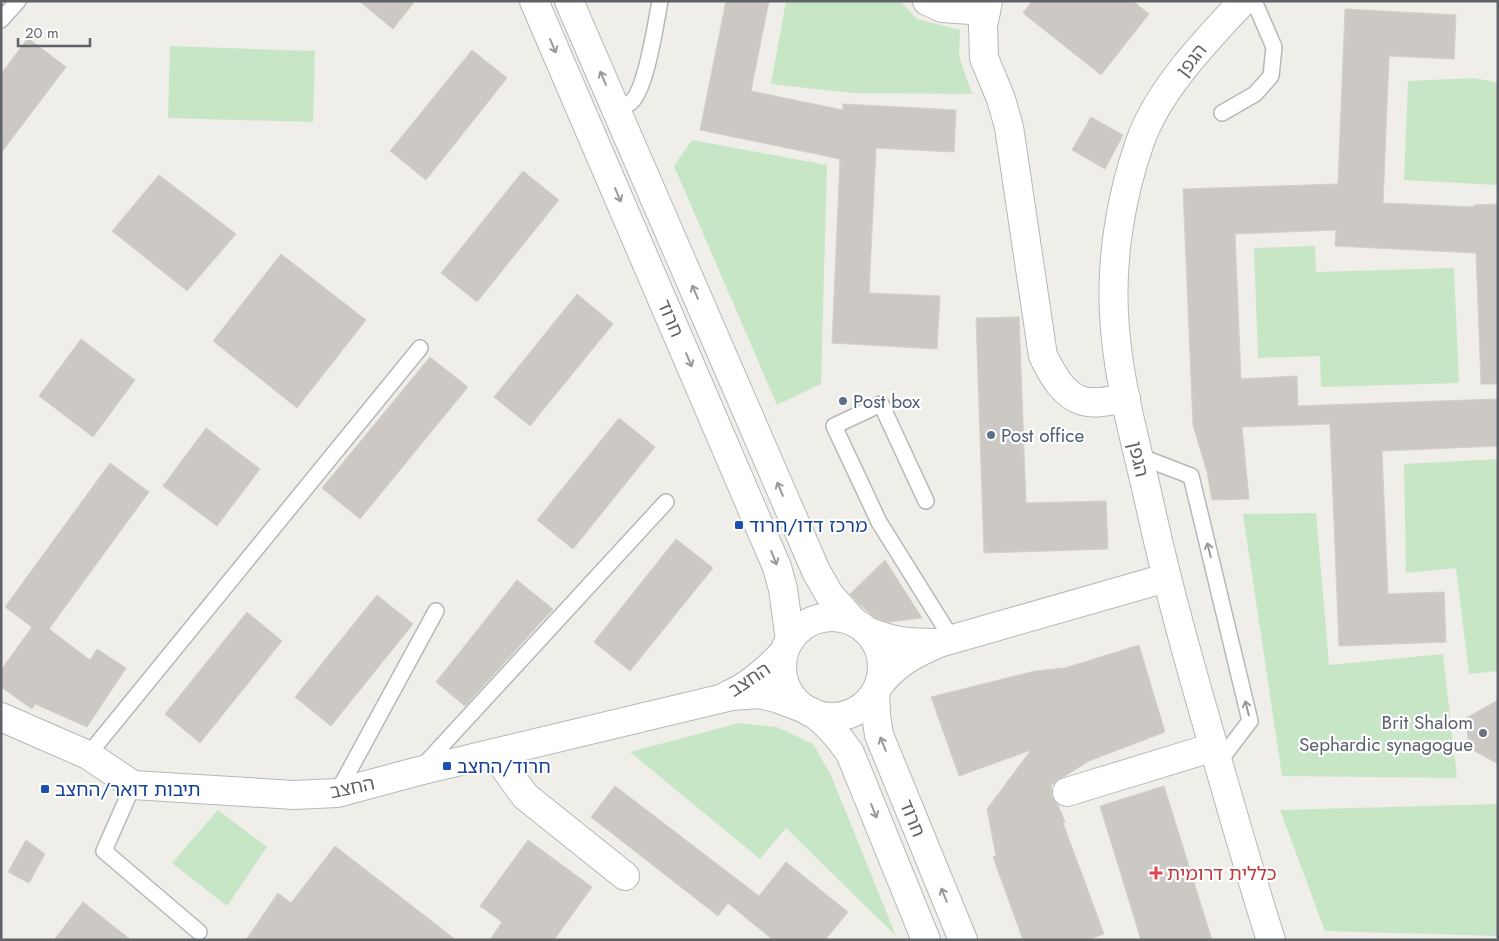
<svg xmlns="http://www.w3.org/2000/svg" width="1499" height="941" font-family="Jost,'Noto Sans Hebrew',sans-serif">
  <rect width="100%" height="100%" fill="#f0eee8"/>
  <!-- green -->
  <g fill="#c7e6c6">
    <path d="M786,1h114l17,18 43,11 -1,26 13,38 -121,-1 -80,-9z"/>
    <path d="M170,46l145,5 -2,71 -145,-4z"/>
    <path d="M1475,78l23,5v102l-94,-5 4,-99z"/>
    <path d="M692,140l135,25 -6,219 -44,21 -103,-239z"/>
    <path d="M1315,246l1,26 138,-4 5,115 -138,4 -1,-31 -62,2 -4,-110z"/>
    <path d="M1498,459v212l-29,3 -13,-106 -50,5 -2,-109z"/>
    <path d="M1316,513l13,152 114,-11 14,124 -175,-2 -39,-262z"/>
    <path d="M739,723l38,4 36,17 18,31 65,161 -110,-108 -26,31 -130,-107z"/>
    <path d="M1498,804v132l-173,-5 -45,-121z"/>
    <path d="M218,810l49,37 -40,59 -55,-43z"/>
  </g>
  <!-- building -->
  <g fill="#ccc9c4" stroke="#d5cfc6">
    <path d="M359,1h56l-22,28z"/>
    <path d="M726,1h43l-18,90 92,19v-6l113,6 -2,42 -78,-4 -7,145 71,3 -3,53 -105,-6 8,-184 -140,-29z"/>
    <path d="M1032,1h101l16,13 -48,61 -78,-62z"/>
    <path d="M1345,9l111,6 -2,44 -65,-3 -6,147 91,4v-2l24,-1v180h-17l-5,-131 -141,-7 1,-16 -101,4 6,145 56,-3 1,30 200,-7v47l-116,5 6,143 56,-2 2,50 -107,4 -9,-222 -88,3 7,72 -37,1 -5,-28 -14,-47 -10,-236 155,-5z"/>
    <path d="M28,38l38,29 -65,86v-79z"/>
    <path d="M472,50l35,28 -81,102 -36,-29z"/>
    <path d="M1091,117l32,18 -18,34 -33,-19z"/>
    <path d="M523,171l36,29 -82,102 -36,-29z"/>
    <path d="M159,175l77,59 -49,57 -75,-60z"/>
    <path d="M281,254l85,66 -69,88 -84,-67z"/>
    <path d="M577,294l36,30 -83,102 -36,-29z"/>
    <path d="M1019,317l7,186 80,-2 2,48 -124,4 -8,-235z"/>
    <path d="M81,339l54,41 -42,57 -54,-41z"/>
    <path d="M430,357l38,30 -108,132 -38,-31z"/>
    <path d="M619,418l36,29 -82,102 -36,-29z"/>
    <path d="M206,428l54,41 -43,57 -54,-40z"/>
    <path d="M110,463l39,29 -100,137 41,31 7,-11 29,19 -39,59 -52,-23 -3,5 -31,-22v-17l31,-43 -27,-20z"/>
    <path d="M676,539l37,29 -83,103 -36,-29z"/>
    <path d="M885,560l37,58 -33,4 -7,-2 -6,-2 -16,-13 -10,-11z"/>
    <path d="M517,580l36,29 -88,97 -29,-24z"/>
    <path d="M377,595l36,29 -82,102 -36,-29z"/>
    <path d="M247,612l35,29 -82,102 -35,-29z"/>
    <path d="M1139,645l26,87 -76,29 -38,24 1,12 6,8 7,17 -2,1 41,111 -17,6h-64l-30,-83 3,-1 -9,-47 44,-59 -72,26 -28,-79 104,-26 30,-3z"/>
    <path d="M1498,700v64l-29,-16 -3,-30z"/>
    <path d="M615,786l144,110 27,-34 62,50 -23,28h-52l-45,-37 -10,13 -127,-99z"/>
    <path d="M1164,786l48,154h-71l-41,-134z"/>
    <path d="M26,840l19,14 -16,29 -21,-11z"/>
    <path d="M528,840l64,47 -38,53h-64l12,-18 -22,-16z"/>
    <path d="M335,846l121,94h-210l32,-47 13,10z"/>
    <path d="M83,902l48,38h-77z"/>
  </g>
  <g fill="none" stroke-linecap="round" stroke-linejoin="round">
    <defs>
      <g id="service">
        <path d="M1,20l17,-19"/>
        <path d="M615,107c5,-1 11,-2 15,-4 16,-11 26,-81 30,-102"/>
        <path d="M1222,113l33,-19 16,-18 3,-29 -20,-46"/>
        <path d="M1139,456l52,20 59,245 -32,42"/>
        <path d="M926,501l-45,-97 -47,22 45,96 73,117"/>
        <path d="M88,755l332,-407"/>
        <path d="M423,766l243,-264"/>
        <path d="M133,785l-29,66 95,81"/>
        <path d="M337,793l99,-182"/>
      </g>
      <g id="minor">
        <path d="M927,1l15,7 44,3"/>
        <path d="M988,1l-5,25 1,32 17,41 8,28 34,229c9,17 19,39 40,45 13,4 30,-1 43,-3"/>
        <path d="M1243,1c-37,40 -85,89 -103,141 -19,54 -29,115 -26,172 3,64 21,125 35,187 19,88 44,175 69,261 17,59 34,119 53,178"/>
        <path d="M867,631c28,11 40,12 70,12"/>
        <path d="M879,685c17,-22 35,-31 60,-42l227,-65"/>
        <path d="M728,695c22,-9 40,-26 56,-43"/>
        <path d="M1,717l87,38 45,30 161,10 43,-2 82,-22 313,-75 27,-2 17,4 29,11"/>
        <path d="M494,753l31,43 100,80"/>
        <path d="M1067,792l147,-45"/>
      </g>
      <g id="tertiary">
        <path d="M534,1l243,566 6,22 7,51"/>
        <path d="M569,1l247,570 13,23 25,28"/>
        <circle cx="832" cy="667" r="50"/>
        <path d="M875,693l1,22 3,20 84,205"/>
        <path d="M812,712c16,12 27,25 38,41l76,187"/>
      </g>
    </defs>
    <!-- service casing -->
    <use href="#service" stroke="#b5b8bb" stroke-width="18"/>
    <!-- minor casing -->
    <use href="#minor" stroke="#b5b8bb" stroke-width="30"/>
    <!-- tertiary casing -->
    <use href="#tertiary" stroke="#b5b8bb" stroke-width="30"/>
    <!-- service -->
    <use href="#service" stroke="#fff" stroke-width="15"/>
    <!-- minor -->
    <use href="#minor" stroke="#fff" stroke-width="28"/>
    <!-- tertiary -->
    <use href="#tertiary" stroke="#fff" stroke-width="28"/>
  </g>
  <!-- one-way arrows -->
  <defs><path id="oneway-shaft" d="M-6 0H5M1.5-3L5.5 0L1.5 3" fill="none" stroke-width="1.6" stroke-linecap="round" stroke-linejoin="round" transform="scale(1.25)"/></defs>
  <g stroke="#979a9c">
    <use href="#oneway-shaft" transform="translate(553 46) rotate(67)"/>
    <use href="#oneway-shaft" transform="translate(603 78) rotate(-113)"/>
    <use href="#oneway-shaft" transform="translate(618 195) rotate(67)"/>
    <use href="#oneway-shaft" transform="translate(695 292) rotate(-113)"/>
    <use href="#oneway-shaft" transform="translate(689 360) rotate(67)"/>
    <use href="#oneway-shaft" transform="translate(780 489) rotate(-113)"/>
    <use href="#oneway-shaft" transform="translate(1209 550) rotate(-104)"/>
    <use href="#oneway-shaft" transform="translate(774 558) rotate(68)"/>
    <use href="#oneway-shaft" transform="translate(1247 708) rotate(-104)"/>
    <use href="#oneway-shaft" transform="translate(883 744) rotate(-112)"/>
    <use href="#oneway-shaft" transform="translate(874 811) rotate(68)"/>
    <use href="#oneway-shaft" transform="translate(944 895) rotate(-112)"/>
  </g>
  <!-- markers -->
  <g fill="#5c6f8a" stroke="#fff" stroke-width="2">
    <circle cx="843" cy="401" r="5"/>
    <circle cx="991" cy="435" r="5"/>
  </g>
  <g fill="#1a4fb4" stroke="#fff" stroke-width="2">
    <rect x="734" y="520" width="10" height="10" rx="2.5"/>
    <rect x="442" y="761" width="10" height="10" rx="2.5"/>
    <rect x="40" y="784" width="10" height="10" rx="2.5"/>
  </g>
  <circle fill="#6b7280" stroke="#fff" stroke-width="2" cx="1483" cy="733" r="5"/>
  <path fill="#e0444e" stroke="#fff" stroke-width="2" d="M1153.5 865.5h5v5h5v5h-5v5h-5v-5h-5v-5h5z"/>
  <g text-anchor="middle" stroke-width="4.5" stroke-linejoin="round" paint-order="stroke">
    <!-- street labels -->
    <g font-size="19" fill="#5f6367" stroke="#fff">
      <text transform="translate(1191 60) rotate(-52)" y="7">הגפן</text>
      <text transform="translate(671 318) rotate(67)" y="7">חרוד</text>
      <text transform="translate(1139 459) rotate(77)" y="7">הגפן</text>
      <text transform="translate(749 679) rotate(-34)" y="7">החצב</text>
      <text transform="translate(352 787) rotate(-12)" y="7">החצב</text>
      <text transform="translate(913 818) rotate(68)" y="7">חרוד</text>
    </g>
    <!-- service labels -->
    <g font-size="19" fill="#4e5e75" stroke="#fff" text-anchor="start">
      <text x="853" y="408">Post box</text>
      <text x="1001" y="442">Post office</text>
    </g>
    <!-- transit labels -->
    <g font-size="19" fill="#164399" stroke="#fff" text-anchor="start">
      <text x="749" y="532">מרכז דדו/חרוד</text>
      <text x="457" y="773">חרוד/החצב</text>
      <text x="55" y="796">תיבות דואר/החצב</text>
    </g>
    <!-- worship labels -->
    <g font-size="19" fill="#5b616d" stroke="#fff" text-anchor="end">
      <text x="1473" y="729">Brit Shalom<tspan x="1473" dy="22">Sephardic synagogue</tspan></text>
    </g>
    <!-- health labels -->
    <g font-size="19" fill="#be3a42" stroke="#fff" text-anchor="start">
      <text x="1167" y="880">כללית דרומית</text>
    </g>
  </g>
  <!-- border -->
  <rect width="1499" height="941" fill="none" stroke="#5f6367" stroke-width="5"/>
  <!-- scale -->
  <path d="M18 38v8h72v-8" fill="none" stroke="#5f6367" stroke-width="2.5"/>
  <text x="25" y="38" font-size="15" fill="#5f6367" stroke="#ffffff" stroke-width="4" paint-order="stroke">20 m</text>
</svg>
